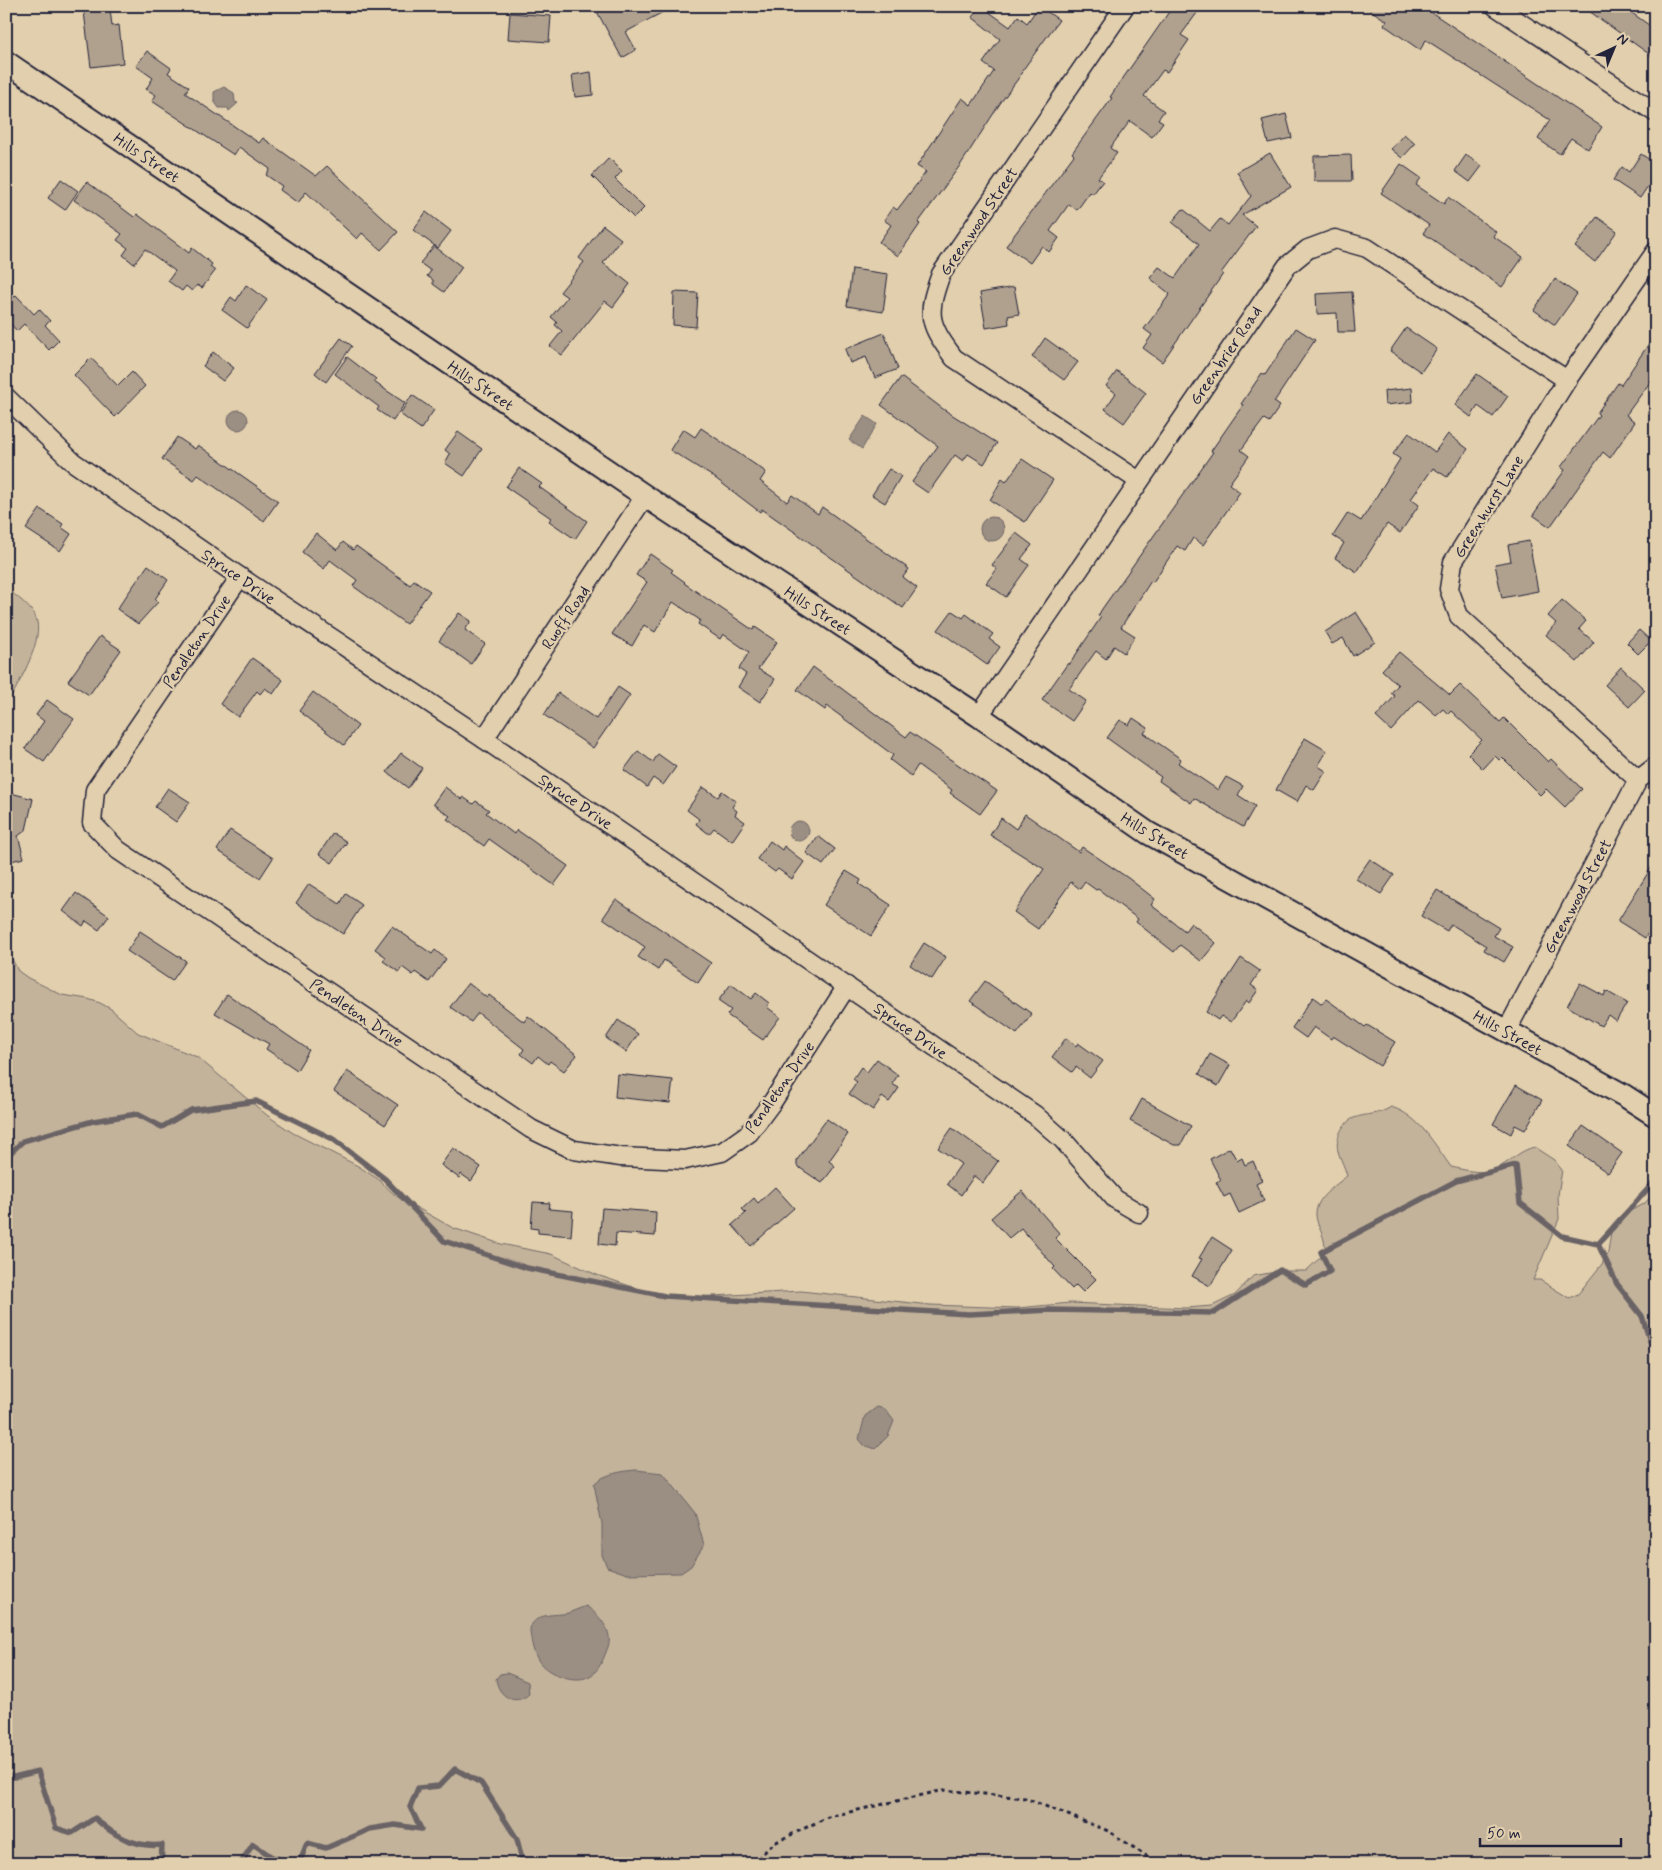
<svg xmlns="http://www.w3.org/2000/svg" width="1662" height="1870" font-family="Mynerve,sans-serif">
  <rect width="100%" height="100%" fill="#e2cfad"/>
  <filter id="ink" filterUnits="userSpaceOnUse"><feTurbulence type="fractalNoise" baseFrequency=".02" numOctaves="2"/><feDisplacementMap in="SourceGraphic" scale="10" xChannelSelector="R" yChannelSelector="G"/><feConvolveMatrix kernelMatrix="1 2 1 2 8 2 1 2 1" color-interpolation-filters="sRGB"/></filter>
  <g filter="url(#ink)">
    <!-- green -->
    <g fill="#c3b39a" stroke="#726a6a">
      <path d="M6,588c10,8 29,21 31,34 5,22 -20,65 -31,84z"/>
      <path d="M6,947l12,24 10,7 34,17 26,4 12,4 11,6 27,24 59,24 71,59 25,17 65,33 20,13 18,17 57,32 48,16 50,10 46,21 48,16 25,5 27,1 104,-6 129,14 88,3 52,-5 116,5 26,-2 23,-11 18,-19 28,-5h25l19,-18c1,-19 -8,-24 -9,-38 -1,-17 20,-30 31,-39 -2,-9 -7,-17 -9,-25 -3,-12 4,-28 16,-33 13,-5 23,-2 37,-11 28,8 44,38 60,60 18,4 36,9 52,-2 11,-7 17,-14 31,-18l20,13 8,10 -4,25 1,24 -26,61h7l29,18 9,-4 24,-30 6,-12 4,-27 8,-9 24,-12 12,-13v673h-1650z"/>
    </g>
    <!-- water -->
    <g fill="#9b8f83" stroke="#6b6366">
      <path d="M224,87l10,6 1,9 3,1 -9,8 -1,-3h-9l-5,-7v-9z"/>
      <circle cx="238" cy="420" r="10"/>
      <path d="M865,416l12,8 -15,25 -13,-9z"/>
      <circle cx="992" cy="529" r="12"/>
      <circle cx="799" cy="831" r="10"/>
      <path d="M877,1407l8,2 9,12 -6,15 -13,13 -11,-4 -5,-6 6,-23z"/>
      <path d="M636,1470l27,3 32,40 9,32 -13,21 -10,7 -54,1 -20,-7 -5,-12v-31l-8,-40c9,-10 29,-13 42,-14z"/>
      <path d="M586,1606c12,8 28,25 22,41 -4,10 -8,23 -18,29 -13,8 -41,-1 -50,-13 -5,-7 -8,-16 -9,-25 -1,-5 -2,-10 1,-14 9,-12 24,-8 36,-11 6,-2 12,-5 18,-7z"/>
      <path d="M507,1673l21,9 1,12c-14,13 -31,2 -33,-15l4,-5z"/>
    </g>
    <g fill="none" stroke-linecap="round" stroke-linejoin="round">
      <!-- stream -->
      <g stroke="#6b6366" stroke-width="5.5">
        <path d="M6,1157l17,-16 70,-20 44,-7 25,13 29,-17 65,-9 77,38 52,40 59,62 83,27 138,28 304,18 81,-4 164,3 66,-43 26,15 24,-14 -9,-19 135,-71 60,-16 4,38 42,33 36,8 19,40 25,32 14,44"/>
        <path d="M1598,1244l58,-64"/>
        <path d="M6,1774l8,3 24,-6 18,57 16,5 23,-15c17,17 41,30 67,27l-1,19"/>
        <path d="M240,1864l13,-20 19,13 25,7"/>
        <path d="M299,1864l8,-21 19,5 44,-19 25,-4 26,4 -11,-22 8,-19 21,-2 16,-17 26,14 36,56 6,25"/>
      </g>
    </g>
    <!-- building -->
    <g fill="#b0a18f" stroke="#22223b">
      <path d="M594,6h80l-48,26 10,18 -14,8z"/>
      <path d="M981,6l29,21 8,-11 9,7 12,-17 20,14 -37,51 1,1 -22,30 -40,62 -43,59 2,1 -22,32 -19,-14 12,-17 -7,-5 9,-13 4,3 29,-38 -9,-6 45,-68 9,7 23,-34 -11,-8 17,-24 -28,-22z"/>
      <path d="M1173,6h29l-21,29 8,5 -22,32 -4,-2 -19,26 20,15 -6,8 5,3 -11,15 -22,-16 -20,27 7,5 -19,25 5,3 -10,13 -3,-2 -13,18 -8,-6 -19,27 9,7 -10,14 -7,-6 -12,17 -24,-17 68,-91 -2,-2 40,-55 -2,-1z"/>
      <path d="M1364,6h58l180,121 -14,22 -17,-11 -11,16 -22,-15 12,-19 -124,-80 -6,10 -36,-25 3,-4z"/>
      <path d="M1582,6h40l34,24v29z"/>
      <path d="M110,9l2,17 7,-1 4,38 -32,4 -7,-55z"/>
      <path d="M510,13l41,3 -2,26 -41,-3z"/>
      <path d="M147,51l24,17 -3,5 21,14 -4,6 74,50 4,-5 53,38 11,-10 71,66 -17,18 -19,-17 -5,6 -51,-47 -8,11 -18,-13 2,-4 -16,-11 4,-6 -31,-22 -5,8 -82,-54 4,-6 -10,-6 7,-11 -17,-12z"/>
      <path d="M591,72l2,23 -18,2 -3,-22z"/>
      <path d="M1286,114l6,24 -24,5 -6,-23z"/>
      <path d="M1404,134l11,10 -13,14 -11,-9z"/>
      <path d="M1270,153l21,34 -49,28 14,11 -35,47 2,1 -61,88 -19,-14 9,-13 -8,-6 26,-35 -20,-16 9,-11 16,11 24,-34 -27,-22 11,-13 27,22 10,-12 8,6 23,-29 -14,-24z"/>
      <path d="M1641,154l15,10v10l-16,24 -27,-18 9,-13 7,5z"/>
      <path d="M1351,155l1,26h-38v-25z"/>
      <path d="M1466,155l16,11 -12,16 -15,-11z"/>
      <path d="M609,158l13,13 -7,8 29,29 -10,10 -42,-42z"/>
      <path d="M1401,164l20,14 -5,7 28,19 4,-7 48,35 -3,4 30,21 -21,30 -79,-54 6,-8 -48,-32z"/>
      <path d="M61,179l17,12 -13,19 -17,-12z"/>
      <path d="M87,182l47,35 3,-3 52,39 3,-5 20,16 -2,3 5,4 -13,17 -5,-3 -5,6 -6,-5 -4,5 -14,-10 7,-10 -30,-22 -11,15 -11,-9 5,-7 -11,-8 5,-6 -48,-34z"/>
      <path d="M426,212l25,19 -13,17 -25,-18z"/>
      <path d="M1597,217l20,14 -22,31 -20,-15z"/>
      <path d="M603,225l18,14 -18,24 27,21 -17,23 -8,-6 -43,54 -12,-9 12,-15 -7,-6 2,-3 -6,-5 16,-20 -7,-5 24,-30 -5,-4z"/>
      <path d="M434,246l28,21 -18,25 -11,-8v-4l-6,-4 4,-5 -11,-8z"/>
      <path d="M852,269l36,5 -5,38 -36,-6z"/>
      <path d="M1555,279l22,15 -22,31 -21,-15z"/>
      <path d="M246,285l21,15 -20,28 -25,-18 9,-13 5,4z"/>
      <path d="M1014,287l5,27 -11,2 1,8 -23,4 -6,-35z"/>
      <path d="M674,292l24,1 -2,34 -23,-2z"/>
      <path d="M1352,292l3,40h-17l-1,-19 -20,1 -1,-20z"/>
      <path d="M16,295l18,19 5,-5 11,12 -5,4 14,15 -10,10 -25,-26 -7,7 -11,-12v-15z"/>
      <path d="M1296,328l19,12 -41,62 6,4 -11,16 -5,-3 -23,31 8,6 -20,28 11,8 -37,53 -10,-7 -8,13 -8,-5 -24,36 -2,-1 -30,46 14,9 -11,17 -10,-7 -8,13 -10,-8 -27,38 17,12 -14,20 -30,-21 26,-37 1,2 32,-48 -3,-1 4,-7 111,-157 -2,-1 32,-46 -2,-1 21,-31 3,2z"/>
      <path d="M1406,328l31,21 -16,23 -31,-21z"/>
      <path d="M884,333l14,36 -23,9 -9,-21 -16,6 -5,-14z"/>
      <path d="M1656,333v41l-30,41 9,7 -25,36 -7,-6 -53,75 -17,-12 32,-45 -4,-3 38,-52 -2,-2 21,-30 3,2z"/>
      <path d="M341,338l11,8 -26,36 -11,-9z"/>
      <path d="M1045,338l33,24 -14,18 -32,-23z"/>
      <path d="M213,352l21,16 -11,13 -20,-15z"/>
      <path d="M347,357l29,22 -2,3 31,21 -12,18 -16,-11 2,-3 -44,-33z"/>
      <path d="M91,358l27,28 14,-14 13,14 -30,31 -41,-42z"/>
      <path d="M1117,371l29,22 -22,30 -19,-14 11,-16 -10,-7z"/>
      <path d="M1477,374l31,22 -15,21 -15,-11 -7,11 -16,-12z"/>
      <path d="M901,377l42,32 54,34 -13,21 -16,-10 -5,7 -8,-6 -27,38 -16,-11 26,-36 -57,-41z"/>
      <path d="M1412,388l1,14 -28,3 -1,-14z"/>
      <path d="M412,395l22,15 -13,19 -21,-15z"/>
      <path d="M701,428l65,44 -6,9 27,21 5,-7 26,19 4,-7 87,62 -6,8 14,11 -14,20 -141,-99 -2,3 -45,-34 -45,-28 13,-21 12,8z"/>
      <path d="M458,432l24,17 -18,27 -19,-13 5,-9 -5,-4z"/>
      <path d="M1409,433l26,19 13,-18 20,15 -21,28 -14,-9 -22,31 8,6 -19,28 -13,-9 -30,48 -22,-14 9,-15 -11,-7 15,-23 13,8 39,-62 -7,-5z"/>
      <path d="M177,437l18,12 3,-4 80,56 -14,20 -66,-46 -4,5 -32,-21z"/>
      <path d="M1022,459l31,21 -28,42 -35,-22 12,-21 4,3z"/>
      <path d="M519,468l23,16 -3,3 48,34 -12,18 -26,-18 2,-3 -45,-31z"/>
      <path d="M889,469l12,7 -16,27 -13,-8z"/>
      <path d="M40,509l23,15 -2,3 10,7 -11,17 -34,-22z"/>
      <path d="M316,533l21,17 6,-8 10,8 3,-4 54,39 4,-5 16,11 -24,33 -53,-38 4,-6 -27,-20 -6,9 -22,-17z"/>
      <path d="M1016,533l16,12 -11,14 8,6 -23,32 -20,-14 11,-14 -5,-4z"/>
      <path d="M1529,541l9,50 -36,7 -7,-34 16,-3 -3,-16z"/>
      <path d="M650,554l23,16 -2,2 14,10 -1,1 32,22 37,25 2,-3 22,15 -19,27 17,10 -15,23 -22,-15 8,-13 -7,-5 10,-17 -26,-18 -3,5 -22,-15 2,-4 -27,-18 -18,30 -11,-7 -12,21 -20,-12 35,-52 -11,-7z"/>
      <path d="M148,565l20,15 -13,19 3,3 -20,22 -21,-15z"/>
      <path d="M1562,600l24,21 -7,8 15,13 -17,20 -31,-27 10,-12 -8,-7z"/>
      <path d="M952,611l11,7 3,-4 27,20 -4,5 11,8 -13,18 -49,-35z"/>
      <path d="M1356,612l19,30 -22,14 -10,-18 -11,6 -7,-12z"/>
      <path d="M459,613l12,8 -6,9 20,14 -14,20 -32,-23z"/>
      <path d="M1639,630l12,11 -13,13 -11,-11z"/>
      <path d="M100,636l21,14 -32,45 -21,-14z"/>
      <path d="M1399,652l51,43 10,-10 40,37 4,-4 44,44 3,-3 31,30 -17,18 -19,-18 -6,6 -38,-38 -3,3 -4,-4 -12,13 -15,-15 14,-14 -31,-29 -3,3 -5,-5 -7,6 -17,-15 -28,31 -15,-14 19,-21 -4,-3 7,-8 -16,-15z"/>
      <path d="M252,658l31,22 -10,14 -8,-6 -5,6 -3,-3 -19,26 -18,-13z"/>
      <path d="M813,667l93,70 4,-5 87,59 -17,23 -30,-21 2,-3 -34,-25 -7,11 -21,-16 3,-5 -66,-49 -2,4 -28,-20z"/>
      <path d="M1621,667l24,23 -16,17 -24,-22z"/>
      <path d="M618,687l12,8 -37,53 -49,-33 14,-22 38,26z"/>
      <path d="M313,692l45,34 -14,19 -45,-34z"/>
      <path d="M47,700l27,19 -30,43 -19,-13 19,-28 -8,-6z"/>
      <path d="M1133,718l15,10 -4,5 37,26 -3,4 40,27 8,-13 17,9 -5,9 17,11 -12,21 -49,-29 -3,5 -32,-22 2,-4 -54,-39 13,-18 9,5z"/>
      <path d="M1305,738l22,13 -9,15 8,5 -12,19 -8,-5 -9,17 -21,-12z"/>
      <path d="M638,751l15,11 5,-8 18,13 -13,18 -10,-7 -6,9 -23,-17z"/>
      <path d="M401,753l21,15 -14,20 -21,-16z"/>
      <path d="M445,787l17,13 1,-3 10,7 3,-3 13,9 -3,3 28,21 3,-4 51,36 -14,19 -65,-46 -5,7 -37,-27 3,-3 -17,-12z"/>
      <path d="M703,787l15,10 4,-6 14,10 -4,6 5,4 -2,4 10,7 -13,19 -18,-13 -5,6 -13,-10 3,-5 -12,-9z"/>
      <path d="M168,788l22,14 -14,20 -21,-15z"/>
      <path d="M11,793l22,6 -7,31 -8,6 6,22 -18,4v-51z"/>
      <path d="M1025,814l54,38 3,-5 46,31 27,21 -4,6 34,26 6,-8 25,20 -15,18 -21,-16 -6,7 -38,-30 2,-3 -40,-30 -2,1 -11,-8 -5,7 -9,-7 -33,47 -24,-17 30,-43 -54,-34 11,-17 15,11z"/>
      <path d="M230,830l43,28 -13,20 -43,-28z"/>
      <path d="M333,833l14,9 -15,21 -13,-9z"/>
      <path d="M818,836l17,13 -12,16 -17,-12z"/>
      <path d="M770,841l12,9 2,-4 20,16 -12,17 -14,-10 -3,3 -18,-13z"/>
      <path d="M1370,859l24,16 -13,19 -25,-15z"/>
      <path d="M1656,860v61l-11,17 -27,-17z"/>
      <path d="M846,871l15,9 -2,4 32,21 -20,31 -47,-31z"/>
      <path d="M309,884l31,20 6,-10 16,11 -19,29 -47,-31z"/>
      <path d="M1437,890l62,38 -5,8 19,11 -9,15 -20,-12 2,-4 -35,-22 -4,7 -26,-15z"/>
      <path d="M76,893l33,23 -10,14 -13,-9 -3,5 -20,-15z"/>
      <path d="M616,899l95,64 -13,20 -34,-23 -6,10 -20,-13 7,-10 -42,-29z"/>
      <path d="M392,926l40,28 3,-4 11,9 -17,23 -14,-10 -2,3 -11,-8 -3,5 -16,-11 3,-4 -11,-8z"/>
      <path d="M140,931l46,30 -14,20 -45,-30z"/>
      <path d="M924,943l22,14 -14,22 -22,-14z"/>
      <path d="M1241,958l19,13 -9,14 7,5 -9,13 -3,-2 -15,21 -10,-6 -3,4 -12,-8z"/>
      <path d="M985,981l47,33 -15,20 -47,-33z"/>
      <path d="M468,983l19,15 2,-3 35,27 4,-6 49,39 -13,16 -14,-10 -2,3 -10,-8 -5,7 -12,-9 3,-5 -46,-36 -7,9 -21,-15z"/>
      <path d="M1580,983l24,13 2,-5 21,12 -11,18 -8,-6 -7,11 -34,-20z"/>
      <path d="M731,984l20,15 5,-6 13,10 -2,4 13,10 -17,23 -36,-25 4,-5 -13,-9z"/>
      <path d="M227,994l82,56 -12,20 -31,-21 3,-5 -54,-31z"/>
      <path d="M1313,997l9,7 4,-5 39,28 2,-2 28,17 -15,24 -47,-30 -2,3 -17,-12 -8,11 -14,-10z"/>
      <path d="M618,1020l20,14 -12,18 -20,-14z"/>
      <path d="M1066,1038l10,8 2,-3 25,18 -13,17 -14,-11 -4,5 -20,-15z"/>
      <path d="M1210,1054l20,11 -12,21 -19,-12z"/>
      <path d="M877,1059l21,16 -6,9 7,4 -10,14 -7,-5 -9,13 -24,-16 8,-12 -4,-3 8,-12 6,5z"/>
      <path d="M347,1071l51,34 -13,20 -51,-34z"/>
      <path d="M617,1074l56,6 -3,23 -55,-6z"/>
      <path d="M1516,1085l26,15 -17,30 -10,-5 -4,9 -18,-10z"/>
      <path d="M1142,1099l49,27 -10,19h-7l-44,-24z"/>
      <path d="M827,1119l21,15 -19,27 6,5 -13,17 -25,-17v-6z"/>
      <path d="M1583,1126l39,27 -14,20 -39,-27z"/>
      <path d="M952,1128l46,33 -15,22 -9,-7 -13,19 -14,-11 14,-20 -23,-16z"/>
      <path d="M453,1148l28,19 -10,14 -10,-7 -2,4 -18,-13z"/>
      <path d="M1230,1148l7,13 5,-3 3,7 8,-4 9,20 -6,3 8,17 -25,12 -9,-19 -6,3 -8,-15 5,-2 -11,-21z"/>
      <path d="M775,1187l19,21 -43,38 -19,-21 14,-12 -4,-4 12,-11 4,5z"/>
      <path d="M1022,1191l38,43 -5,4 41,41 -13,13 -7,-7 -4,4 -19,-20 2,-2 -34,-39 -12,10 -18,-20z"/>
      <path d="M533,1202l17,1 -1,6 24,2 -2,25 -33,-3v-4l-7,-1z"/>
      <path d="M602,1208l54,4 -1,24 -39,-3 -1,13 -16,-2z"/>
      <path d="M1212,1237l20,13 -22,36 -18,-10 10,-17 -3,-1z"/>
    </g>
    <g fill="none" stroke-linecap="round" stroke-linejoin="round">
      <defs>
        <g id="minor">
          <path d="M1125,6l-184,268c-15,41 -13,49 13,84l185,123"/>
          <path d="M1495,6l161,107"/>
          <path d="M6,397l67,65 167,115 244,162 551,376 28,25 52,59 24,14"/>
          <path d="M240,577l-145,213 -3,33 26,27 413,279 43,21 47,7 64,3 37,-8 27,-19 24,-32 74,-115"/>
          <path d="M979,716l308,-450 21,-17 27,-10 32,9 200,132"/>
          <path d="M484,739l161,-243"/>
          <path d="M1638,780l-179,-164 -10,-27 4,-27 114,-182 89,-129"/>
          <path d="M1506,1032l132,-252 18,-14"/>
        </g>
        <path id="tertiary" d="M6,62l639,434 334,220 169,117 477,263 31,20"/>
      </defs>
      <!-- minor casing -->
      <use href="#minor" stroke="#22223b" stroke-width="21"/>
      <!-- tertiary casing -->
      <use href="#tertiary" stroke="#22223b" stroke-width="25"/>
      <!-- path -->
      <path stroke="#22223b" stroke-width="3" stroke-dasharray="4 4" stroke-linecap="butt" d="M752,1864l22,-21 54,-26 116,-27 81,8 83,33 51,33"/>
      <!-- minor -->
      <use href="#minor" stroke="#e2cfad" stroke-width="18"/>
      <!-- tertiary -->
      <use href="#tertiary" stroke="#e2cfad" stroke-width="21"/>
    </g>
  </g>
  <g text-anchor="middle" stroke-width="4.5" stroke-linejoin="round" paint-order="stroke">
    <!-- street labels -->
    <g font-size="16" fill="#22223b" stroke="#e2cfad">
      <text transform="translate(147 157) rotate(34)" y="6">Hills Street</text>
      <text transform="translate(978 221) rotate(-56)" y="6">Greenwood Street</text>
      <text transform="translate(1225 355) rotate(-56)" y="6">Greenbrier Road</text>
      <text transform="translate(481 385) rotate(34)" y="6">Hills Street</text>
      <text transform="translate(1488 506) rotate(-58)" y="6">Greenhurst Lane</text>
      <text transform="translate(239 576) rotate(34)" y="6">Spruce Drive</text>
      <text transform="translate(818 610) rotate(33)" y="6">Hills Street</text>
      <text transform="translate(565 617) rotate(-56)" y="6">Ruoff Road</text>
      <text transform="translate(196 641) rotate(-56)" y="6">Pendleton Drive</text>
      <text transform="translate(576 801) rotate(34)" y="6">Spruce Drive</text>
      <text transform="translate(1155 835) rotate(31)" y="6">Hills Street</text>
      <text transform="translate(1577 896) rotate(-62)" y="6">Greenwood Street</text>
      <text transform="translate(357 1012) rotate(34)" y="6">Pendleton Drive</text>
      <text transform="translate(911 1030) rotate(35)" y="6">Spruce Drive</text>
      <text transform="translate(1508 1032) rotate(29)" y="6">Hills Street</text>
      <text transform="translate(779 1087) rotate(-55)" y="6">Pendleton Drive</text>
    </g>
  </g>
  <!-- margin -->
  <rect width="1662" height="1870" fill="none" stroke="#e2cfad" stroke-width="25"/>
  <rect x="12" y="12" width="1637" height="1845" fill="none" stroke="#22223b" stroke-width="2" filter="url(#ink)"/>
  <!-- north arrow -->
  <g transform="translate(1614 48) rotate(44)" stroke="#e2cfad" stroke-width="4" paint-order="stroke">
  <path d="M0-4L9 19L0 12L-9 19Z" fill="#22223b"/>
  <text y="-8" font-size="14" font-weight="bold" text-anchor="middle" fill="#22223b">N</text>
  </g>
  <!-- scale -->
  <path d="M1480 1838v8h141v-8" fill="none" stroke="#22223b" stroke-width="2.5"/>
  <text x="1487" y="1838" font-size="15" fill="#22223b" stroke="#e2cfad" stroke-width="4" paint-order="stroke">50 m</text>
</svg>
